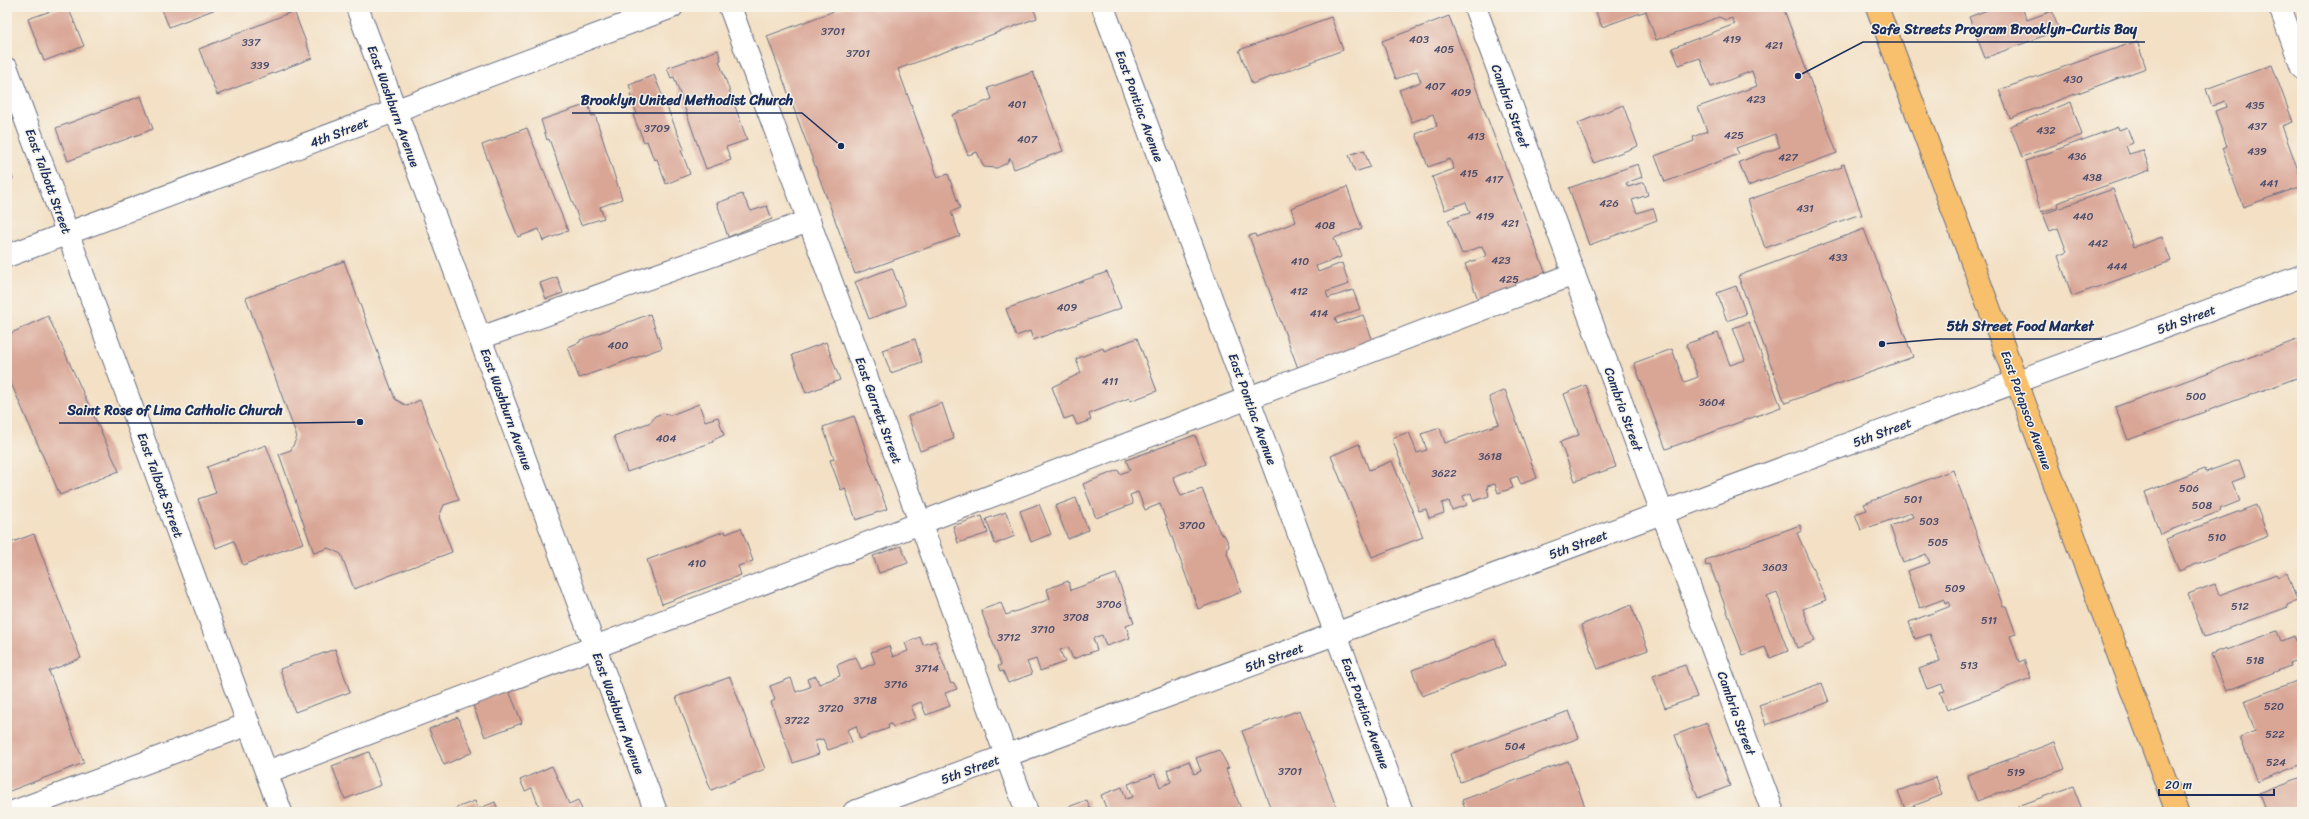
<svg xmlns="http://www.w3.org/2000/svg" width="2309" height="819" font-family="Sriracha,sans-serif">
  <rect width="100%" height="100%" fill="#f7f3e8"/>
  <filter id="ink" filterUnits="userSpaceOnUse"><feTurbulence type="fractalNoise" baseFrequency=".025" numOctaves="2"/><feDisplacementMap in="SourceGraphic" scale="8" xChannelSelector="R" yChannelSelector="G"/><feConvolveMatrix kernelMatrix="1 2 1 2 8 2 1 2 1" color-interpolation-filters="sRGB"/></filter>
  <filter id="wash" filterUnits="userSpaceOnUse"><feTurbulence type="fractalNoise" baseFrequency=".012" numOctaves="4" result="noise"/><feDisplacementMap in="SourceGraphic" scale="16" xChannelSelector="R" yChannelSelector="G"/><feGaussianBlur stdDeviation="0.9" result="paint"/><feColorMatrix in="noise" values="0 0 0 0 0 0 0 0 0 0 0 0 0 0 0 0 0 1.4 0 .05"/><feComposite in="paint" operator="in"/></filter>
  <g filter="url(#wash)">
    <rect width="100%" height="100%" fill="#f3e0c5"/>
    <g id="blocks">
      <!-- building -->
      <g fill="#d9a696">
        <path d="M62,7h6l16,39 -40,15 -16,-42z"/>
        <path d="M161,7h60l-52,20z"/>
        <path d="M845,7h188l4,11 -139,51 40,109 10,-4 12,34 -9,4 9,24 -105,38 -88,-238z"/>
        <path d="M1594,7h189l54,146 -89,33 -9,-24 41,-15 -5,-13 -39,14 3,6 -74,28 -10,-26 39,-15 -1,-4 14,-6 -9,-24 59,-21 -5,-15 -41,16 -11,-29 -21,7 -7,-17 63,-24 -3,-6 -6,2 -7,-3 -63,23 -10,-29 -44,16z"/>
        <path d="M1995,7h36l-8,3 4,10 25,-9 7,19 -74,28 -16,-41z"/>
        <path d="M294,11l18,47 -95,37 -18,-46z"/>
        <path d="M1449,16l98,261 -68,25 -14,-38 21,-8 -4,-10 -20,8 -14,-34 22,-7 -4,-11 -21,8 -13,-33 22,-8 -4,-10 -22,8 -12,-33 21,-8 -4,-12 -21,8 -13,-32 22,-8 -4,-11 -21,8 -14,-38z"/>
        <path d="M1331,17l12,33 -91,34 -13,-34z"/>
        <path d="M2137,41l9,27 -136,50 -11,-28z"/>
        <path d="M718,50l3,10 -2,1 28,79 -21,7 5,13 -25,9 -32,-92 -3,1 -4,-10z"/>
        <path d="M2272,65l21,57 -11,4 20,55v5l-59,21 -21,-59 5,-2 -12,-35 12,-4 -2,-6 -13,5 -6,-17z"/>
        <path d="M1033,72l30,79 -49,18 -4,-11 -3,5 -10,5 -13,-1 -7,-15 -9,3 -16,-40 40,-16 -4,-11z"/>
        <path d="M654,75l30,74 -3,1 9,24 -24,10 -9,-25 -3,1 -7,-19 -3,1 -11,-27 4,-1 -7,-20 2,-1 -3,-8z"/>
        <path d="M141,96l12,33 -85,32 -12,-33z"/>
        <path d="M2071,102l11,33 -60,22 -12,-31z"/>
        <path d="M588,104l4,12 3,-1 27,84 -22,8 4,11 -23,7 -32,-86 -2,1 -6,-20z"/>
        <path d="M1623,105l15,41 -44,17 -16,-40z"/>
        <path d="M2118,127l1,3 8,-3 6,16 -7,3 3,8 14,-4 7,20 -93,33 1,4 -17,5 -15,-51z"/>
        <path d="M527,128l41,103 -25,10 -4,-12 -21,8 -36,-92z"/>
        <path d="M1364,150l6,17 -15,5 -6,-17z"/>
        <path d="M7,162l6,17 -6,2z"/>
        <path d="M1638,164l4,13 -16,6 2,4 16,-5 4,13 -16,5 5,13 16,-5 4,12 -68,25 -20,-57z"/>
        <path d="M1844,164l18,51 -7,1 -90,32 -17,-48 94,-33 -1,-2z"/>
        <path d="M1347,187l15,41 -28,10 7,19 -25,9 2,6 24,-9 7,21 -23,8 2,6 25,-8 7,19 -25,9 2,6 26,-9 10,26 -74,30 -50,-135 6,-2 1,3 40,-15 -5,-14z"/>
        <path d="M2113,189l21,58 28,-10 9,24 -99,35 -14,-40 9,-4 -9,-24 -8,3 -7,-17z"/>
        <path d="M742,194l9,17 16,-5 5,13 -44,18 -11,-34z"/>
        <path d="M1864,229l49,128 -128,46 -47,-127z"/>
        <path d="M344,261l51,138 12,7 13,-6 39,100 -15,5 -5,12 13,35 -98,37 -13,-35 -13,-6 -14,5 -35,-99 12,-4 6,-13 -51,-139z"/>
        <path d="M892,268l14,37 -37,14 -14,-37z"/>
        <path d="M1107,272l14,36 -88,32 -3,-9 -14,5 -10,-27z"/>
        <path d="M557,277l6,16 -17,6 -6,-16z"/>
        <path d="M1736,286l10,28 -19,7 -10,-28z"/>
        <path d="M650,314l12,34 -83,30 -11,-31 12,-5v-2z"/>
        <path d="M48,316l71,155 -59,24 -53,-121v-39z"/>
        <path d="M1749,322l32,85 -115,42 -32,-86 38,-14 12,33 6,-2 8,-3 -12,-33 32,-11 12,32 15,-5 -12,-32z"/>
        <path d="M1137,338l20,53 -27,10 -1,-3 -40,16 2,6 -14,5 -4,-9 -9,3 -12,-32 29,-14 -5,-14 27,-11 1,3z"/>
        <path d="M2302,338v38l-174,64 -13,-33z"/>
        <path d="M915,339l7,23 -31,11 -9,-23z"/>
        <path d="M826,342l14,38 -34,13 -14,-38z"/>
        <path d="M1586,385l30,82 -41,14 -15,-39 19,-7 -15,-41z"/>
        <path d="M1505,390l32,88 -16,6 -4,-8 -7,3 3,9 -15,5 -3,-9 -8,2 2,10 -15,5 -3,-8 -8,3 4,9 -15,5 -3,-9 -7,2 2,10 -15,5 -3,-9 -7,2 -27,-73 17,-6 8,21 10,-3 -6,-16 19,-6 5,15 54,-19 -10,-27z"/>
        <path d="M942,403l12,36 -34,12 -12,-35z"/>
        <path d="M699,404l6,17 13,-4 6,18 -11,5v2l-86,30 -13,-36 37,-14 4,-6 8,-3 8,2z"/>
        <path d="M854,416l33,93 -31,11 -11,-32 -4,2 -11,-30 4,-1 -11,-32z"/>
        <path d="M1195,435l11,29 -33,13 8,19 21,-7 18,44 5,3 4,9 -2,8 14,39 -43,17 -38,-105 -15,6 -7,-18 -8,3 3,9 -37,14 -13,-34 35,-14 2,4 10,-4 -4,-10z"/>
        <path d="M1359,444l10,26 23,-9 31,76 -51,20 -41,-101z"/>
        <path d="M266,445l37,98 -60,22 -9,-24 -18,7 -18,-49 18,-6 -9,-26z"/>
        <path d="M2239,460l6,17 -13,5 8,19 -20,8 1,2 -61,23 -15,-42 60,-23 1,3z"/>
        <path d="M1953,470l50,136h3l10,28 -6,2 9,26 5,-2 7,18 -84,32 -7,-18 5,-1 -3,-7 -15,5 -8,-20 21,-8 -10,-27 -15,5 -6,-17 42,-16 -2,-4 -4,2 -1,-5 -24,9 -13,-37 23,-8 -4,-9 -23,9 -13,-37 23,-9 -2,-4 -50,17 -6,-16 12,-4 -3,-6z"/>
        <path d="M1076,498l12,32 -20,9 -13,-33z"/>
        <path d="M1039,504l12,30 -20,8 -11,-31z"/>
        <path d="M2256,505l12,31 -89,35 -13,-32z"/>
        <path d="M1006,512l9,24 -20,8 -9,-25z"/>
        <path d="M982,516l6,17 -30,10 -5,-17z"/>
        <path d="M1800,525l2,6 -5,2 29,67 -23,9 12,32 -18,7 -20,-56 -10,4 21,55 -18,7 -5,-11 -22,8 -33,-90 -4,1 -1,-6z"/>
        <path d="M741,528l12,33 -15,5 3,9 -79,29 -15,-44 78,-29 1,3z"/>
        <path d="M34,534l47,124 -32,13 35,92 -77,29v-248z"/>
        <path d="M901,546l7,17 -29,10 -6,-17z"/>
        <path d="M2287,573l10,28 -10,4 1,2 -84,30 -16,-43 27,-10 4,11 57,-21 2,3z"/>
        <path d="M1116,574l18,49 -8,3 4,12 -24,8 -4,-11 -9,3 4,12 -24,9 -5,-12 -8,3 5,12 -25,9 -4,-12 -9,3 5,12 -24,9 -5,-12 -3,1 -2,-6 3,-1 -20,-55 20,-7 5,12 44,-16 -3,-10 21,-8 3,9z"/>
        <path d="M1631,605l17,45 -50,19 -17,-44z"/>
        <path d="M2277,631l4,10 13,-5 8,22 -13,5 1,3 -64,25 -15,-37 16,-6v2z"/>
        <path d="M920,637l3,8 12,-4 16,43 3,-1 3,6 -12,4 5,13 -24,9 -5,-13 -10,4 5,12 -23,9 -2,-3 -3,1 1,3 -29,11 -4,-13 -9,4 5,12 -24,8 -5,-11 -8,2 4,13 -26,9 -22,-61 4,-2 -5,-14 21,-8 5,14 14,-5 -3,-8 9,-3 3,8 21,-8 -3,-11 19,-8 5,12 14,-6 -4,-11 18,-6 4,11 15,-6 -3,-8z"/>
        <path d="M1495,639l10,26 -83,31 -10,-26z"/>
        <path d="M335,649l15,43 -55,20 -15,-43z"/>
        <path d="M1685,665l12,32 -32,11 -12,-32z"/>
        <path d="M730,677l35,92 -54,21 -35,-93z"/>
        <path d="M2302,679v85l-45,18 -17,-45 15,-6 -11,-30z"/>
        <path d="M1822,683l7,19 -63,23 -7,-20z"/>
        <path d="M508,688l14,35 -37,14 -13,-34z"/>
        <path d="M1300,710l38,102h-66l-30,-81z"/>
        <path d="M1569,711l10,27 -119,44 -10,-28z"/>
        <path d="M458,717l15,35 -29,13 -15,-36z"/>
        <path d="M1707,723l23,63 -32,12 -23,-63z"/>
        <path d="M2055,742l10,27 -88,32 -10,-26z"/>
        <path d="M1219,750l10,18 -3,1 16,43h-148l12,-4 -5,-13 21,-8 4,12 7,-2 -5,-13 27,-10 5,13 11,-5 -4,-12 22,-9 5,13 7,-3 -5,-13z"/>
        <path d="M369,752l12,33 -36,14 -13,-33z"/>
        <path d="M1568,761l19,51h-121l-4,-12z"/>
        <path d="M552,766l17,38 9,-4 5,12h-42l-9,-24 -7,3 -5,-11z"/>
        <path d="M1936,777l6,18 -37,14 -7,-18z"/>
        <path d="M2302,777v35h-36l-7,-19z"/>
        <path d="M2073,786l10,26h-63l-2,-6z"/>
        <path d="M1087,800l4,12h-27l-1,-3z"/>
        <path d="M475,801l3,8 17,-7 4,10h-42l-1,-4z"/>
      </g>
    </g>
  </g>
  <g filter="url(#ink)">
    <use href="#blocks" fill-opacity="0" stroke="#676d82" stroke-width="1"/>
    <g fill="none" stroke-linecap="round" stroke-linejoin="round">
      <defs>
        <g id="minor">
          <path d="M357,7l299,805"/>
          <path d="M730,7l297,805"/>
          <path d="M1103,7l299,805"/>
          <path d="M1475,7l298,805"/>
          <path d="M2280,7l22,61"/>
          <path d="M7,69l274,743"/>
          <path d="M7,256l665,-249"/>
          <path d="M480,338l329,-117"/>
          <path d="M267,772l1307,-498"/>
          <path d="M13,812l236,-88"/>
          <path d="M854,812l1448,-536"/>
        </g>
        <path id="major" d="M1877,7l300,805"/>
      </defs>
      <!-- minor casing -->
      <use href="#minor" stroke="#676d82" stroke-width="24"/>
      <!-- major casing -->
      <use href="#major" stroke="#676d82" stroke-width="24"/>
      <!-- minor -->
      <use href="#minor" stroke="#fff" stroke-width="22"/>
      <!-- major -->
      <use href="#major" stroke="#f8bf6c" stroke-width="22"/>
    </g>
  </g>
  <g text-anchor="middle" stroke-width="3" stroke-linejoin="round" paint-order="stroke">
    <!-- number labels -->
    <g font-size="11" fill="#4a4d6c">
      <text x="833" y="35">3701</text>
      <text x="1419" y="43">403</text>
      <text x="1732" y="43">419</text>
      <text x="251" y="46">337</text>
      <text x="1774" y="49">421</text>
      <text x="1444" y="53">405</text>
      <text x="858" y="57">3701</text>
      <text x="260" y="69">339</text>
      <text x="2073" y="83">430</text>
      <text x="1435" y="90">407</text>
      <text x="1461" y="96">409</text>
      <text x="1756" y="103">423</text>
      <text x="1017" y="108">401</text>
      <text x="2255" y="109">435</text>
      <text x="2257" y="130">437</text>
      <text x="657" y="132">3709</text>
      <text x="2046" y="134">432</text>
      <text x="1734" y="139">425</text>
      <text x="1476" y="140">413</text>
      <text x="1027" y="143">407</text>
      <text x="2257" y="155">439</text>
      <text x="2077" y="160">436</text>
      <text x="1788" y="161">427</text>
      <text x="1469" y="177">415</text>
      <text x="2092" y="181">438</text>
      <text x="1494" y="183">417</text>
      <text x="2269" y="187">441</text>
      <text x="1609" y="207">426</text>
      <text x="1805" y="212">431</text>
      <text x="1485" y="220">419</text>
      <text x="2083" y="220">440</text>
      <text x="1510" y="227">421</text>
      <text x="1325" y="229">408</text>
      <text x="2098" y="247">442</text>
      <text x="1838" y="261">433</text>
      <text x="1501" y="264">423</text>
      <text x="1300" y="265">410</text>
      <text x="2117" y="270">444</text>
      <text x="1509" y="283">425</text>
      <text x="1299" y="295">412</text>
      <text x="1067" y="311">409</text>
      <text x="1319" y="317">414</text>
      <text x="618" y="349">400</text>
      <text x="1110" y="385">411</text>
      <text x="2196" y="400">500</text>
      <text x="1712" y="406">3604</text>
      <text x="666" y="442">404</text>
      <text x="1490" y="460">3618</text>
      <text x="1444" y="477">3622</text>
      <text x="2189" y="492">506</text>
      <text x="1913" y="503">501</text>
      <text x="2202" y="509">508</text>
      <text x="1929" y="525">503</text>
      <text x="1192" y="529">3700</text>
      <text x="2217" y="541">510</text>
      <text x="1938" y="546">505</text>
      <text x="697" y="567">410</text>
      <text x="1775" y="571">3603</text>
      <text x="1955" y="592">509</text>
      <text x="1109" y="608">3706</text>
      <text x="2240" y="610">512</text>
      <text x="1076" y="621">3708</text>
      <text x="1989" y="624">511</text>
      <text x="1043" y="633">3710</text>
      <text x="1009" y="641">3712</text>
      <text x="2255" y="664">518</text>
      <text x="1969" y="669">513</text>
      <text x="927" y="672">3714</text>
      <text x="896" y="688">3716</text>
      <text x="865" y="704">3718</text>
      <text x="2274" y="710">520</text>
      <text x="831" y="712">3720</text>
      <text x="797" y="724">3722</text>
      <text x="2275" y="738">522</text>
      <text x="1515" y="750">504</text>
      <text x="2276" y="766">524</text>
      <text x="1290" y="775">3701</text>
      <text x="2016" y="776">519</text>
    </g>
    <!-- street labels -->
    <g font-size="13" fill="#1b2f5e" stroke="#f7f3e8">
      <text transform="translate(394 106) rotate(70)" y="5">East Washburn Avenue</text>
      <text transform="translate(1140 106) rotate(70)" y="5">East Pontiac Avenue</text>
      <text transform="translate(1511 106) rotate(70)" y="5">Cambria Street</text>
      <text transform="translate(339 132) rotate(-21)" y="5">4th Street</text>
      <text transform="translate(49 181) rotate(70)" y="5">East Talbott Street</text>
      <text transform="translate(2186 319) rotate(-20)" y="5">5th Street</text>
      <text transform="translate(507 409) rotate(70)" y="5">East Washburn Avenue</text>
      <text transform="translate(1253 409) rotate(70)" y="5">East Pontiac Avenue</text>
      <text transform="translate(1624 409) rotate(70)" y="5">Cambria Street</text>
      <text transform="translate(879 410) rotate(70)" y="5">East Garrett Street</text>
      <text transform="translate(2027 410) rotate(70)" y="5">East Patapsco Avenue</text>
      <text transform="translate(1882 432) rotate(-20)" y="5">5th Street</text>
      <text transform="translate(161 485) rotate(70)" y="5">East Talbott Street</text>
      <text transform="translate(1578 544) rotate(-20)" y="5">5th Street</text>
      <text transform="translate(1274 657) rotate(-20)" y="5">5th Street</text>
      <text transform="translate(619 713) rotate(70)" y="5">East Washburn Avenue</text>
      <text transform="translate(1366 713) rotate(70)" y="5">East Pontiac Avenue</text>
      <text transform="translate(1737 713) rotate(70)" y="5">Cambria Street</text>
      <text transform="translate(970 769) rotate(-20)" y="5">5th Street</text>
    </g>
  </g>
  <!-- callouts -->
  <path fill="none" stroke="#1b2f5e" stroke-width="1.5" d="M1798 76L1863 42H2145M841 146L802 113H572M1882 344L1939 339H2102M360 422L292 423H59"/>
  <g fill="#1b2f5e" stroke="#f7f3e8" stroke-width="1.5">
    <circle cx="1798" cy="76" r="4"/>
    <circle cx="841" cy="146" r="4"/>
    <circle cx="1882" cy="344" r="4"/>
    <circle cx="360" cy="422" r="4"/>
  </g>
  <g font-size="14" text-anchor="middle" font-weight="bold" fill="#1b2f5e" stroke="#f7f3e8" stroke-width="3" stroke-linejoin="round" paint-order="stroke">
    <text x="2004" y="34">Safe Streets Program Brooklyn-Curtis Bay</text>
    <text x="687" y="105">Brooklyn United Methodist Church</text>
    <text x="2020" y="331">5th Street Food Market</text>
    <text x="175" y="415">Saint Rose of Lima Catholic Church</text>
  </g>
  <!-- margin -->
  <rect width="2309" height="819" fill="none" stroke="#f7f3e8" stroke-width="24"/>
  <!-- scale -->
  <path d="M2159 789v6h115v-6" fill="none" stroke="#1b2f5e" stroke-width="2"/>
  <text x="2165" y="789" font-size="12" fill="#1b2f5e" stroke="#f7f3e8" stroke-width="3" paint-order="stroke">20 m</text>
</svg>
